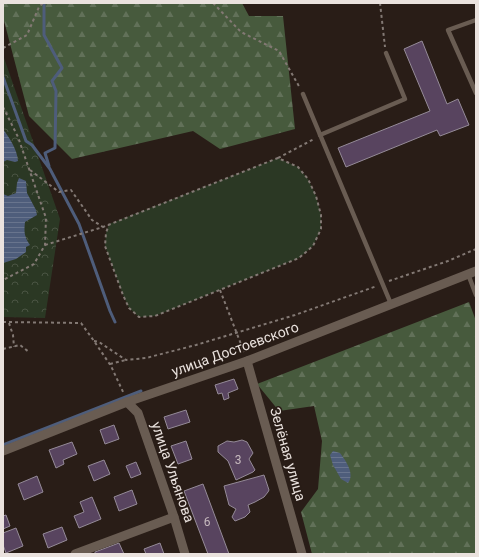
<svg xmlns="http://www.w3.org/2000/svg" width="479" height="557" font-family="Roboto,sans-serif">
  <defs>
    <pattern id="forest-firs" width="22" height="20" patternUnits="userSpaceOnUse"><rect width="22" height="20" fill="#475a3d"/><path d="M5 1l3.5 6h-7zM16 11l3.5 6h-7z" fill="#627159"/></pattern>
    <pattern id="park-crowns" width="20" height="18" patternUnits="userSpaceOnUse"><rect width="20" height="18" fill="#2b3824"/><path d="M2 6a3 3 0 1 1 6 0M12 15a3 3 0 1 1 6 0" fill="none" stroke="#4a5443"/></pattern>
    <pattern id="water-rules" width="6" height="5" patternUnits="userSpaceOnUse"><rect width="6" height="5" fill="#4e5d7b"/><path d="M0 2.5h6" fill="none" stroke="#68748d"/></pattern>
  </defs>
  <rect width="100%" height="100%" fill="#291d17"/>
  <!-- forest -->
  <g fill="url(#forest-firs)">
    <path d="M3,3h239l7,13h34l12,113 -75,20 -27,-18 -121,28 -43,-43 -26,-99z"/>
    <path d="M469,302l7,19v233h-164l-11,-42 17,-23 4,-48 -8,-35 -35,5 -22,-27z"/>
  </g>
  <!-- park -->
  <path fill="url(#park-crowns)" d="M3,55l57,164 -15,99 -42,-1z"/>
  <!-- pitch -->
  <path fill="#2b3824" d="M278,158l20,9 10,12 8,17 5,19v14l-8,17 -14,12 -144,58 -16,1 -10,-9 -6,-13 -18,-49 1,-13 3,-9z"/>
  <!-- water -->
  <g fill="url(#water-rules)">
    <path d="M3,129c7,10 14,20 15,32l-3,1 -8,-2 -4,2z"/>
    <path d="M19,178l7,3 1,12 9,17 1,5 -12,7c-1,10 -1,14 5,23l-4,2v5l-10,7 -13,4v-69l5,2 8,-3 1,-10z"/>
    <path d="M333,451l7,2c6,8 15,21 8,30l-7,-4 -8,-14 -3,-10z"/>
  </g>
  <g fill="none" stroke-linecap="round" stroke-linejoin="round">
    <!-- stream -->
    <g stroke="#4e5d7b" stroke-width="3">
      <path d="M44,3v32l18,33 -10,13 4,10 -1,57 -10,5 4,13"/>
      <path d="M3,77l23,64 6,4 18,24 29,55 31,87 5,11"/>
      <path d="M3,445l138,-54"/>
    </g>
  </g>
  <!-- building -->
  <g fill="#58445f" stroke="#958b98">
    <path d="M422,41l25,63 11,-5 11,26 -29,11 -3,-6 -91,37 -8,-19 92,-37 -26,-62z"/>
    <path d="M234,379l4,10 -10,4 1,5 -5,2 -2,-7 -4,1 -3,-9z"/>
    <path d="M186,410l4,12 -22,7 -4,-12z"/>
    <path d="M114,425l5,14 -14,5 -5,-14z"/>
    <path d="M242,440l5,2 6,11 -4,6 6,11 -2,2 -17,8 -8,-19 -10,-9v-6l9,-5 7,1z"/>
    <path d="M186,441l6,18 -14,5 -7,-18z"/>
    <path d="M72,442l5,12 -14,6 1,4 -8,4 -7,-18z"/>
    <path d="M104,460l6,14 -16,7 -6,-15z"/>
    <path d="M136,462l5,12 -10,4 -5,-12z"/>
    <path d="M264,475l5,15 -1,2 -4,5 -9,5 -7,3 2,7 -5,5 -10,4 -3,-4 4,-8 -7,-4 -5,-19z"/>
    <path d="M37,476l6,16 -19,8 -6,-16z"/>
    <path d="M203,484l26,70h-21l-24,-63z"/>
    <path d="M132,490l5,14 -18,7 -5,-14z"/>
    <path d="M92,497l9,22 -22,9 -5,-12 10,-4 -4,-10z"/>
    <path d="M6,515l4,11 -7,3v-13z"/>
    <path d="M62,527l5,13 -19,8 -5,-14z"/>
    <path d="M16,528l7,18 -17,7 -3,-8v-12z"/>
    <path d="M119,543l5,11h-29v-2z"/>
    <path d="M160,543l4,11h-18l-2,-5z"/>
  </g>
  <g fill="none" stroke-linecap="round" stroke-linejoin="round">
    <!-- path -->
    <g stroke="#837974" stroke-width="2" stroke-dasharray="3 3" stroke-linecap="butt">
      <path d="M213,3l28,29 38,19 21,37"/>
      <path d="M380,3l5,44"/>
      <path d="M3,48l24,-13 12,-28 4,-4"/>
      <path d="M3,107l15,30 28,81 -1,27 -11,19 -31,16"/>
      <path d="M278,158l36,-19"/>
      <path d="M30,170l29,22 12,-2 21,30 11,7"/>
      <path d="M45,245l58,-18 175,-69 20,9 10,12 8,17 5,19v14l-8,17 -14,12 -144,58 -16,1 -10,-9 -6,-13 -18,-49 1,-13 3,-9"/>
      <path d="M389,281l59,-20 28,-12"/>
      <path d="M220,290l24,62"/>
      <path d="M3,322l78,1 13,18 17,25 13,28"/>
      <path d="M9,323l4,12 1,12"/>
      <path d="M94,341l5,1 27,18 20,-2 50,-13 99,-30 82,-29"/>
      <path d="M3,349l17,-4 9,7"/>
      <path d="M110,364l16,-4"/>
    </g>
    <!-- service -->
    <g stroke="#695c52" stroke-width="4.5">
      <path d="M476,20l-28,10 28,63"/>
      <path d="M303,94l88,210"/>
      <path d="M320,135l85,-36 -19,-46"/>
      <path d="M468,274l8,21"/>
    </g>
    <!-- minor -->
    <g stroke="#695c52" stroke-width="9">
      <path d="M247,361l55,193"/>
      <path d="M127,402l11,11 36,104 11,37"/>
      <path d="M3,451l124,-49 120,-41 229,-90"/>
      <path d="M75,554l99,-37"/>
    </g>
  </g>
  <g text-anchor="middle" stroke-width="3" stroke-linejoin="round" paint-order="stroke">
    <!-- number labels -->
    <g font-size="12" fill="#c6babe">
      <text x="238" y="464">3</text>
      <text x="207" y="526">6</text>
    </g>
    <!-- street labels -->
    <g font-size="14" fill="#eae2de" stroke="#291d17">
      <text transform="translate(235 349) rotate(-20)" y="5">улица Достоевского</text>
      <text transform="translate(288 454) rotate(74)" y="5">Зелёная улица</text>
      <text transform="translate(173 472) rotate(71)" y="5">улица Ульянова</text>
    </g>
  </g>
  <!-- border -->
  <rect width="479" height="557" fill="none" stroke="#eae2de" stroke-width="8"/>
</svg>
